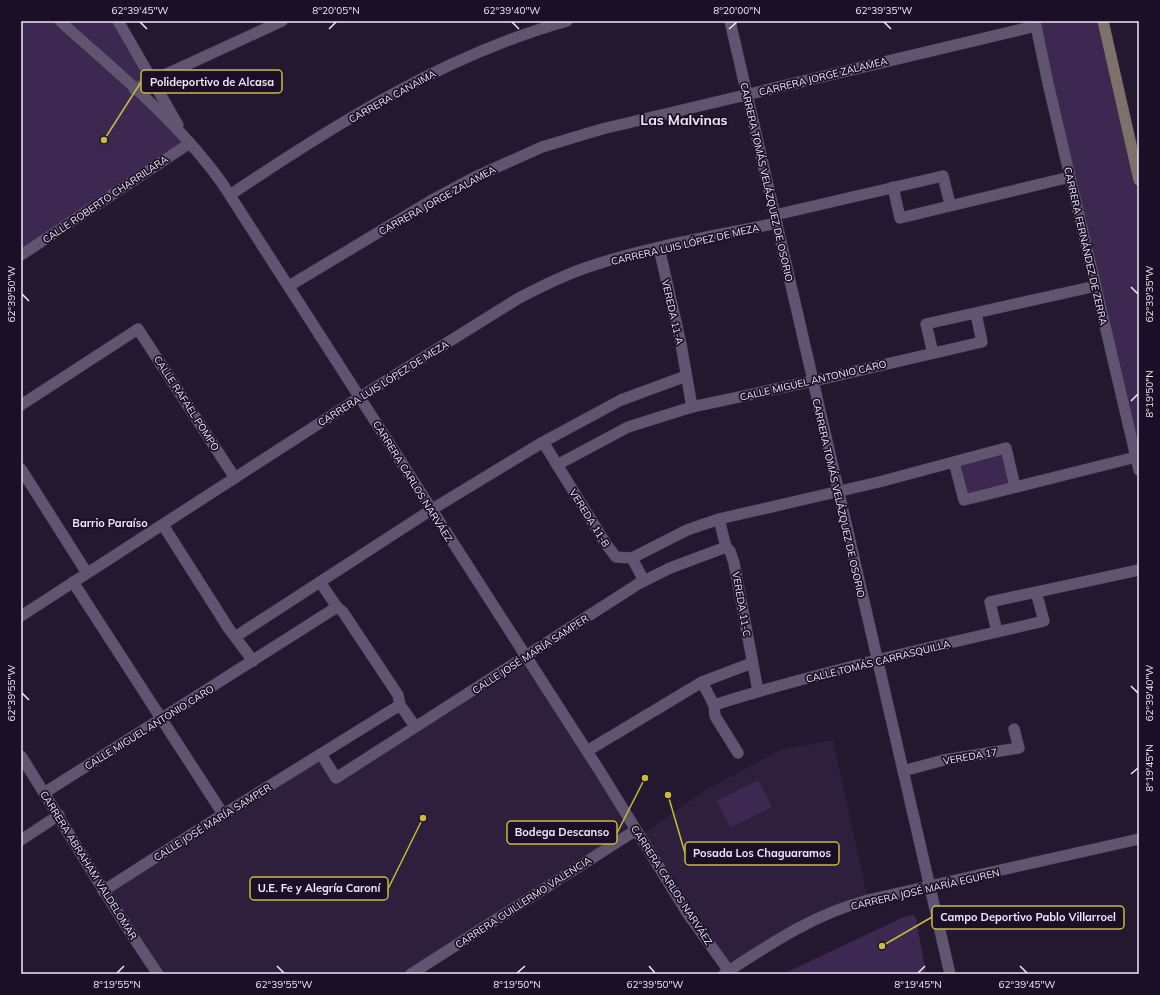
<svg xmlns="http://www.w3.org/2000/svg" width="1160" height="995" font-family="Mulish,sans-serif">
  <rect width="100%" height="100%" fill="#241830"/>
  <!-- built -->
  <g fill="#2e1f3d">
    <path d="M526,657l110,173 -224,144h-253l-53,-85 215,-135 15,24z"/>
    <path d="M833,740l35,160 -35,11 -104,60 -89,-135 64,-45 76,-41z"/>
  </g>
  <!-- green -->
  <g fill="#3d2851">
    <path d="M21,21h39l130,122 -169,112z"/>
    <path d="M62,21h56l35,59 -19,8z"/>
    <path d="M1035,21h68l36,159v290z"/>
    <path d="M1004,455l8,31 -43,10 -8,-31z"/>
    <path d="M758,780l14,27 -42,21 -13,-27z"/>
    <path d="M914,915l2,3 10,56h-143l123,-58z"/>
  </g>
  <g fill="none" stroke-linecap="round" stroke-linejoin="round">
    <defs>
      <g id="minor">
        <path d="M60,21c56,51 118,100 162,162l379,590 87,141 41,57"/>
        <path d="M118,21l60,104"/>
        <path d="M730,21l220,953"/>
        <path d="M1035,21l13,62 91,387"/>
        <path d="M134,89l148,-68"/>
        <path d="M893,187l7,31 170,-41"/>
        <path d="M230,195c104,-70 215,-140 337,-174"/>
        <path d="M775,215l168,-39 7,28"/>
        <path d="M659,248l22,96 11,63"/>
        <path d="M21,255l169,-112"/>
        <path d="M289,286l145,-87 41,-22 67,-30 60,-18 434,-103"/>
        <path d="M933,353l-7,-29 170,-38"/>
        <path d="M21,405l117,-76 97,149"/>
        <path d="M543,442l63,102 10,13 16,1 55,-28 32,-11 160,-37 127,-34 9,39"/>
        <path d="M954,462l10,38 172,-43"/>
        <path d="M557,465l71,-38 64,-20 121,-26 169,-39 -6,-28"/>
        <path d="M21,469l66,104"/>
        <path d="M719,519l7,28"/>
        <path d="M163,525l66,104 24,32"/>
        <path d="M726,547l4,4 4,12 24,128"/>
        <path d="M632,558l12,23"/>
        <path d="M73,582l150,232"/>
        <path d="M320,582l17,25 6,5 55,83 2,10 15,21"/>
        <path d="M21,616l339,-219 159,-99c23,-12 47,-24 72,-32 60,-20 124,-30 186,-43"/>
        <path d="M997,632l-7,-30 149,-32"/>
        <path d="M235,637l196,-127 112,-68 78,-42 65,-24"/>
        <path d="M702,682l12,23 1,11 23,37"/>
        <path d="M714,705c108,-34 219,-58 330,-84l-8,-29"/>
        <path d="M587,751l115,-69 50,-19"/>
        <path d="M321,754l15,24 302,-194 32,-16 56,-21"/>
        <path d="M21,756c46,73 88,147 137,218"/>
        <path d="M903,771l41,-11 75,-12 -5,-19"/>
        <path d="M44,793l293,-186"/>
        <path d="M21,840l38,-25"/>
        <path d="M103,891l108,-69 189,-117"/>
        <path d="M411,974l225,-144"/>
        <path d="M724,974c46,-30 90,-60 144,-74l271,-61"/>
      </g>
      <path id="secondary" d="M1103,21l36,159"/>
    </defs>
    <!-- minor casing -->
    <use href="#minor" stroke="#3a3144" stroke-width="12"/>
    <!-- secondary casing -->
    <use href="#secondary" stroke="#3a3144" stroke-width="12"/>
    <!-- minor -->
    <use href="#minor" stroke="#615470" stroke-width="11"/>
    <!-- secondary -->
    <use href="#secondary" stroke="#7e716b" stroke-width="11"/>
  </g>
  <!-- ticks -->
  <path fill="none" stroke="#efe7f8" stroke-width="1.5" d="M140,22l7,7M512,22l7,7M884,22l7,7M329,29l7,-7M729,29l8,-7M1131,287l7,7M22,294l7,7M1131,401l7,-7M1131,686l7,7M22,693l7,7M1131,774l7,-6M277,966l7,7M649,966l6,7M1020,966l7,7M117,973l7,-7M517,973l8,-7M918,973l7,-7"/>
  <g text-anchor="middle" stroke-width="3.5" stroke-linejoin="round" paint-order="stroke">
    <!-- street labels -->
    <g font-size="10" fill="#efe7f8" stroke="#1a0f26">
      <text transform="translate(823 76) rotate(-14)" y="4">CARRERA JORGE ZALAMEA</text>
      <text transform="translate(392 96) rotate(-29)" y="4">CARRERA CANAIMA</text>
      <text transform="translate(767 182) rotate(77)" y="4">CARRERA TOMÁS VELÁZQUEZ DE OSORIO</text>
      <text transform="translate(105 199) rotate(-34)" y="4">CALLE ROBERTO CHARRILARA</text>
      <text transform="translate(437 200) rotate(-29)" y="4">CARRERA JORGE ZALAMEA</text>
      <text transform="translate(685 244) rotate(-13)" y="4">CARRERA LUIS LÓPEZ DE MEZA</text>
      <text transform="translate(1086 246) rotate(77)" y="4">CARRERA FERNÁNDEZ DE ZERRA</text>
      <text transform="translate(673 312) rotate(77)" y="4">VEREDA 11-A</text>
      <text transform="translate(813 380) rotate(-13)" y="4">CALLE MIGUEL ANTONIO CARO</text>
      <text transform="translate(383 383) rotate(-32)" y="4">CARRERA LUIS LÓPEZ DE MEZA</text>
      <text transform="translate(187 403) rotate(57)" y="4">CALLE RAFAEL POMPO</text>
      <text transform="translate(413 481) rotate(58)" y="4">CARRERA CARLOS NARVÁEZ</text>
      <text transform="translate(839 498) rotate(77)" y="4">CARRERA TOMÁS VELÁZQUEZ DE OSORIO</text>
      <text transform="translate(590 518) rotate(58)" y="4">VEREDA 11-B</text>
      <text transform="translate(742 604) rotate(80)" y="4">VEREDA 11-C</text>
      <text transform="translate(530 654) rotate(-33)" y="4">CALLE JOSÉ MARÍA SAMPER</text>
      <text transform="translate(878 661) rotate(-14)" y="4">CALLE TOMÁS CARRASQUILLA</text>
      <text transform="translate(149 727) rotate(-32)" y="4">CALLE MIGUEL ANTONIO CARO</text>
      <text transform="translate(970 756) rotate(-10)" y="4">VEREDA 17</text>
      <text transform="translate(212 822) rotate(-32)" y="4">CALLE JOSÉ MARÍA SAMPER</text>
      <text transform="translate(89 865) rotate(58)" y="4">CARRERA ABRAHAM VALDELOMAR</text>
      <text transform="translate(672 885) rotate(57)" y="4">CARRERA CARLOS NARVÁEZ</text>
      <text transform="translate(925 889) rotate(-13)" y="4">CARRERA JOSÉ MARÍA EGUREN</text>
      <text transform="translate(523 902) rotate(-33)" y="4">CARRERA GUILLERMO VALENCIA</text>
    </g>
    <!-- neighbourhood labels -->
    <g font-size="11" font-weight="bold" fill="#efe7f8" stroke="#1a0f26">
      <text x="110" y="527">Barrio Paraíso</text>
    </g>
    <!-- district labels -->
    <g font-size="14" font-weight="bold" fill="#efe7f8" stroke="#1a0f26">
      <text x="684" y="125">Las Malvinas</text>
    </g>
  </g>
  <!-- callouts -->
  <path fill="none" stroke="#c9bb3b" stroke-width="1.5" d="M104 140L141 82M645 778L617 833M668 795L685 853M423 818L388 889M882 946L932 917"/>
  <g fill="#c9bb3b" stroke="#1a0f26" stroke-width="1.5">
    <circle cx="104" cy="140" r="4"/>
    <circle cx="645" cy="778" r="4"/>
    <circle cx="668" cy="795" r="4"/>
    <circle cx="423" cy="818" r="4"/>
    <circle cx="882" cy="946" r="4"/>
  </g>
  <g fill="#1a0f26" stroke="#c9bb3b" stroke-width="1.5">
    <rect x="141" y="70" width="141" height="23" rx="4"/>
    <rect x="507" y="821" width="110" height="23" rx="4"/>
    <rect x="685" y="842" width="154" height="23" rx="4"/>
    <rect x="250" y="877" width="138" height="23" rx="4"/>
    <rect x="932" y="906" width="192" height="23" rx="4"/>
  </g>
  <g font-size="11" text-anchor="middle" font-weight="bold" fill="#efe7f8">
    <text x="212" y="86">Polideportivo de Alcasa</text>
    <text x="562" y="836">Bodega Descanso</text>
    <text x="762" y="857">Posada Los Chaguaramos</text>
    <text x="319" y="892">U.E. Fe y Alegría Caroní</text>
    <text x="1028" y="921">Campo Deportivo Pablo Villarroel</text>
  </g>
  <!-- border -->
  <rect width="1160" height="995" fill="none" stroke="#1a0f26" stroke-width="44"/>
  <rect x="22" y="22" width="1116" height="951" fill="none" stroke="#efe7f8" stroke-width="1.5"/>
  <g font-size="10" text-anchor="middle" fill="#efe7f8">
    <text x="140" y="14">62°39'45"W</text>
    <text x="336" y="14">8°20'05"N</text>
    <text x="512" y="14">62°39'40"W</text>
    <text x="737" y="14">8°20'00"N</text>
    <text x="884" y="14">62°39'35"W</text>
    <text transform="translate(11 294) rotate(-90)" y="4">62°39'50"W</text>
    <text transform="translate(1149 294) rotate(-90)" y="4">62°39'35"W</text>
    <text transform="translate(1149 394) rotate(-90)" y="4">8°19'50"N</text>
    <text transform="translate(11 693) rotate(-90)" y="4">62°39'55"W</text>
    <text transform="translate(1149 693) rotate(-90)" y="4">62°39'40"W</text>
    <text transform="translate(1149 768) rotate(-90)" y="4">8°19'45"N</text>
    <text x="117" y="988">8°19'55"N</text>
    <text x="284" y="988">62°39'55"W</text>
    <text x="517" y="988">8°19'50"N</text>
    <text x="655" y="988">62°39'50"W</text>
    <text x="918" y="988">8°19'45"N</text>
    <text x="1027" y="988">62°39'45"W</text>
  </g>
</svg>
